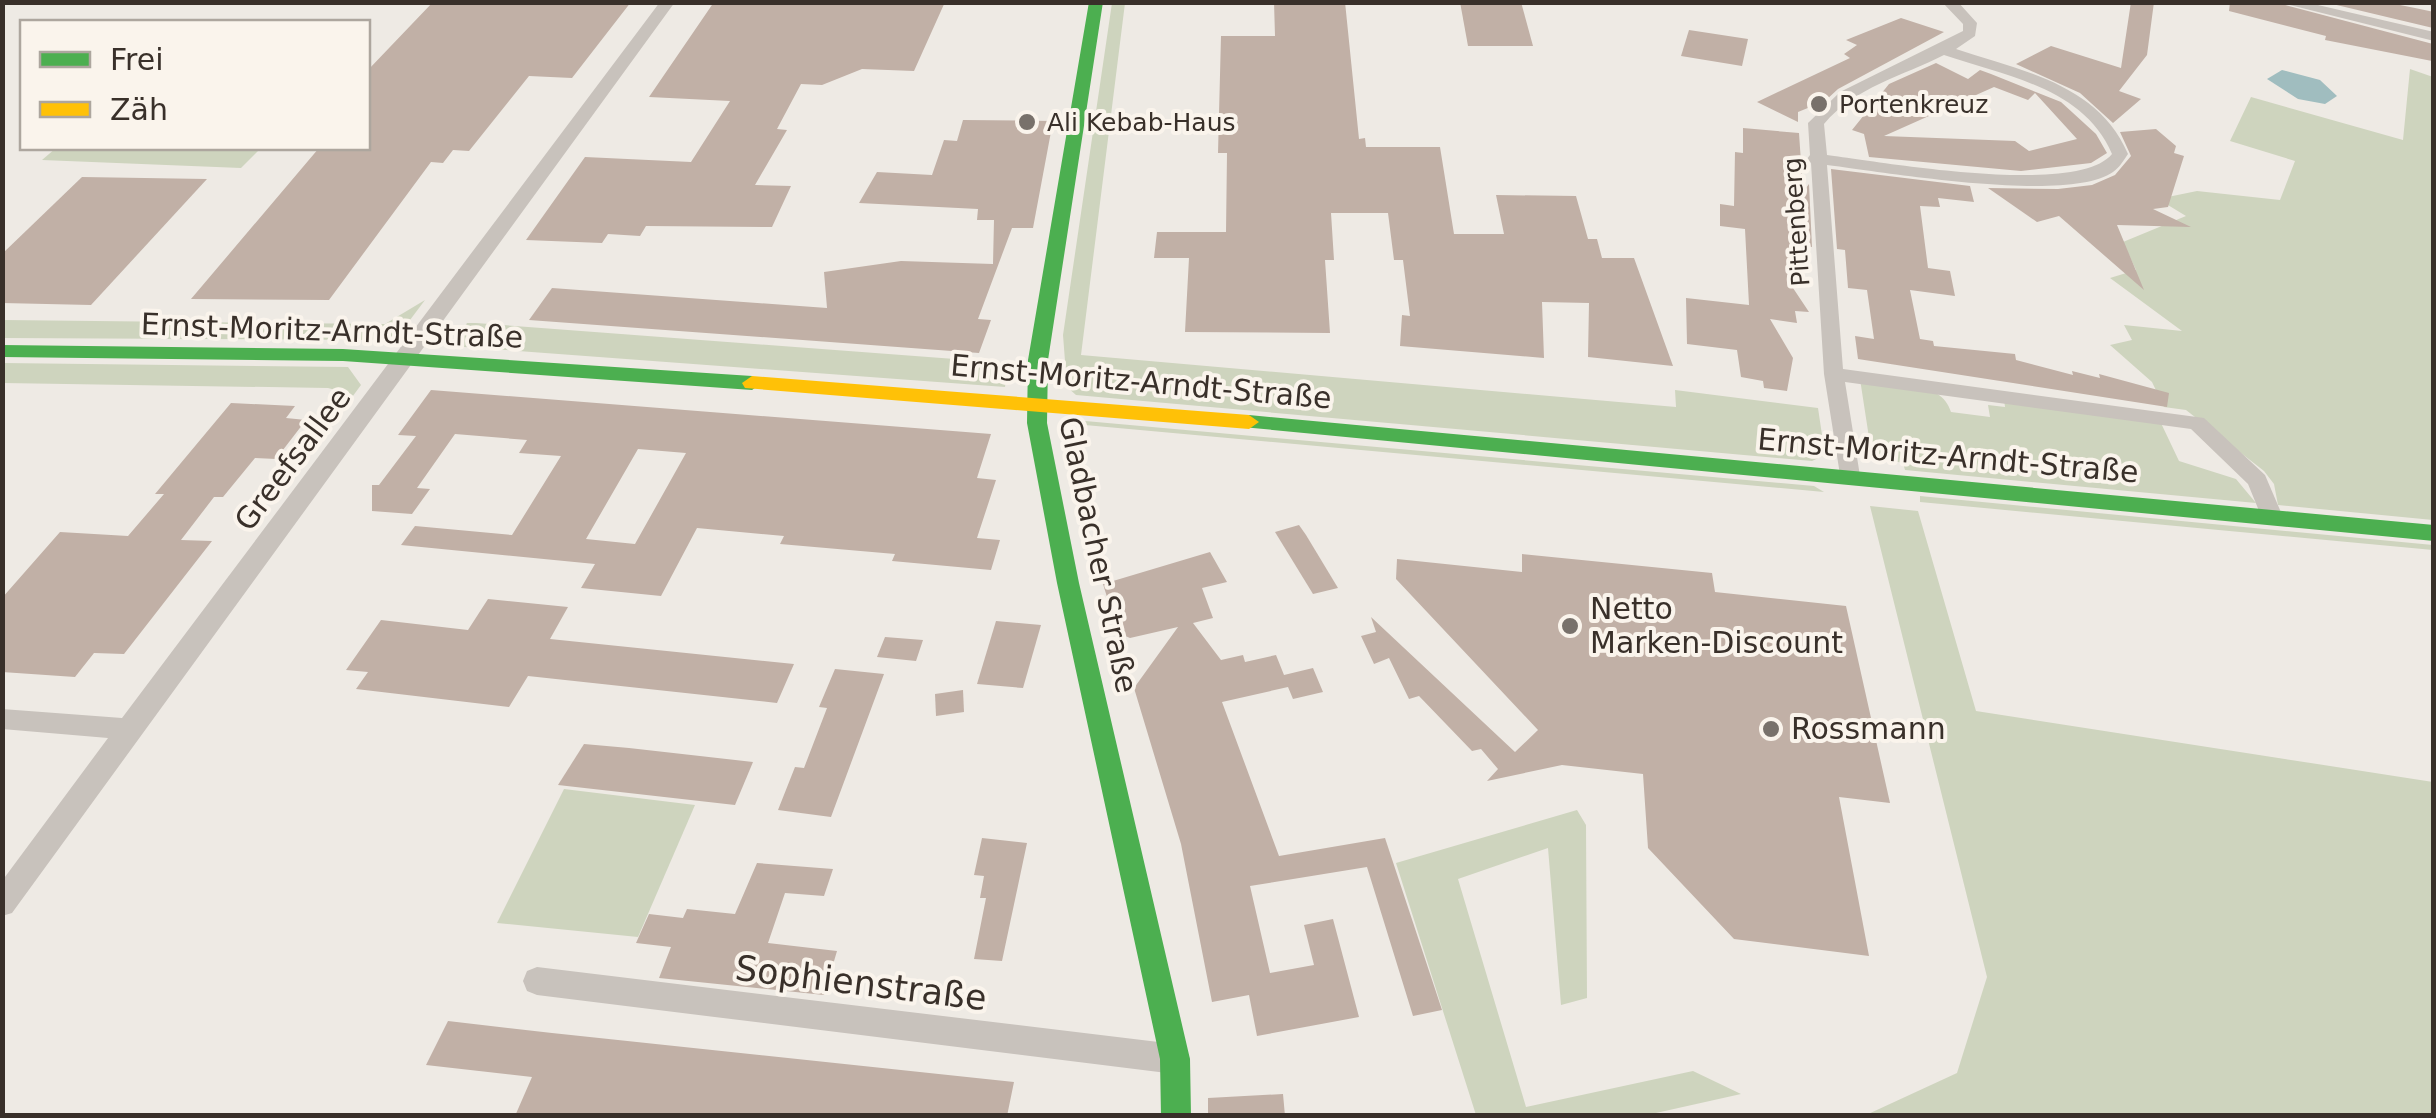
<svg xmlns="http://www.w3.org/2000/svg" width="2436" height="1118" font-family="'DejaVu Sans',sans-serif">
  <rect width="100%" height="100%" fill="#eeeae4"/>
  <!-- green -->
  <g fill="#ced4be">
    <path d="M1112,3h13l-44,352 595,52 -1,-17 143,18 7,47 -13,6 -736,-66 -9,-8 -4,-52z"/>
    <path d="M2410,69l23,8v443l-155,-15 -4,-21 -10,-13 -78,-61 -22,-3 -12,-25 -42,-37 22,-5 -8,-15 58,6 -72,-53 26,-8 -13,-28 63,-26 -28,-17 39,-8 83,9 15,-39 -65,-20 21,-44 152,43z"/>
    <path d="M56,148h205l-20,20 -199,-8z"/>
    <path d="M425,300l-24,32 -17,8 -381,-2v-18l382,4z"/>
    <path d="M467,323h9l532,40 -3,24 -554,-41z"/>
    <path d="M3,363l345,4 13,18 -17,23 2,-15 -18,-5 -325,-5z"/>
    <path d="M1860,379c28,4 82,0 91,33l39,5 -2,-12 17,2 -1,-8 156,22 19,40 57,18 20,24 -351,-33 -2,-7 -31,-6z"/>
    <path d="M1074,420l740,66 10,6 -750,-68z"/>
    <path d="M1920,496l513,49v5l-513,-48z"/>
    <path d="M1870,506l48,5 58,200 457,71v333h-567l91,-42 30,-96z"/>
    <path d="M564,789l131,16 -57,132 -141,-14z"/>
    <path d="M1577,810l9,15 1,173 -26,7 -13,-157 -90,31 68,228 167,-36 48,23 -94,21h-171l-80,-252z"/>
  </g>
  <!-- water -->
  <path fill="#a0bdbf" d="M2282,70l38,10 17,16 -12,8 -27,-5 -31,-20z"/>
  <!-- building -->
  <g fill="#c1b0a6" fill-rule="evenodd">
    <path d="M433,2h198l-59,76 -43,-2 -60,75 -16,-1 -10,13 -12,-1 -102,138 -138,-1 128,-151h49v-78z"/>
    <path d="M714,2h231l-31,69 -52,-2 -40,16 -21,-1 -24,45 10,1 -32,55 36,1 -19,41 -126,-1 -6,10 -32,-2 -6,9 -76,-3 59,-83 106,5 39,-61 -81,-4z"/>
    <path d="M1274,2h71l14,137 6,-1 1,9h74l14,87h50l-8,-39 80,1 12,43h9l5,19h32l39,108 -85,-9 1,-54 -47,-1 2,56 -144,-12 2,-31 8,1 -7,-56h-9l-6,-47h-57l3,47h-9l5,73 -145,-1 4,-74h-35l3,-26h69l1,-79h-9l3,-117h54z"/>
    <path d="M1460,2h61l12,44h-65z"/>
    <path d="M2131,2h23l-7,53 -28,36 22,8 -28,24 -33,-30 -64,-29 35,-18 70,22z"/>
    <path d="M2230,2h44l159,42 -1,17 -107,-21 1,-4 -97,-25z"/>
    <path d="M2324,2h61l30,6 19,4 -1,16z"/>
    <path d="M1901,18l43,14 -106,57 -13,12 -27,11v10l-41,-20 93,-44 -6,-4 13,-9 -11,-5z"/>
    <path d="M1689,30l59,9 -6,27 -61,-10z"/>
    <path d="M1936,63l32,16 12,-9 11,4 70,28 35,32 11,19 -16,10 -70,8 -152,-14 -5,-23 -12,-4 37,-46zM1994,87l34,13 7,-7 42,46 -48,12 -14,-10 -131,-5z"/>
    <path d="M963,120l90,1 -20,107h-21l-34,91 13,1 -12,33 -450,-33 23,-32 275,20 -3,-36 77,-11 92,3 1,-44h-17l1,-11 -119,-6 18,-31 55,3 12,-35 13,1z"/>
    <path d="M1743,128l56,5 4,59 6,-8 3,63 -12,-2 1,11 -12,-2 4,34 16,24 -14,-1 2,12 -27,-4 23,39 -6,33 -23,-3 -1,-7 -22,-4 -4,-27 -50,-6 -1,-46 63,7 -4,-76 -25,-3v-22l14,2 1,-54 8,1z"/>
    <path d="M2156,129l20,17 -2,7 10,3 -16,51 -15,2 38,18 -74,-2 27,65 -85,-74 -22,6 -49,-34 70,1 34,-4 23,-10 16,-19 -11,-24z"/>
    <path d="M1831,169l139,17 4,16 -36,-4 2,9 -20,-1 8,62 22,3 5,25 -45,-6 10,49 13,2 1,5 81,8 1,6 57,15 -1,-4 28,7 -1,-4 70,19 -2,14 -309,-48 -3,-23 19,3 -7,-49 -19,-2 -3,-38 -8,-1z"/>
    <path d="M82,177l125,2 -116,126 -89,-2v-49z"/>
    <path d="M431,390l560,44 -14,44 19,2 -19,58 23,2 -9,30 -99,-9 3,-7 -115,-10 4,-8 -87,-8 -36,68 -80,-8 14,-24 -194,-19 14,-19 97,9 49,-79 -42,-3 8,-13 -72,-6 -38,54 13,1 -18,25 -40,-3v-26h7l37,-49 -18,-1zM638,449l48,4 -51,91 -49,-5z"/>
    <path d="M231,403l64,3 -9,12 20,2 -30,39 -21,-1 -32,39h-9l-33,43 31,1 -88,113 -30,-1 -19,24 -73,-5v-74l58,-66 68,4 36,-42h-9z"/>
    <path d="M1299,525l7,10 32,53 -25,6 -38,-62z"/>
    <path d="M1210,552l17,30 -25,6 11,30 -20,5 28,37 22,-5 2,7 31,-7 8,20 29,-7 10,24 -30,7 -5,-12 -66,15 57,154 106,-18 57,172 -29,6 -46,-149 -117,19 20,87 44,-8 -10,-40 29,-6 26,98 -102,19 -8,-41 -37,7 -31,-158 -47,-156 44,-61 -48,11 -12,-5 -15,-49z"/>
    <path d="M1522,554l190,19 3,19 131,14 44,197 -51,-6 30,159 -135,-17 -86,-91 -5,-74 -81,-9 -75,16 11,-12 -17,-20 -9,2 -53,-55 -10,3 -20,-41 -15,6 -13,-28 15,-4 -5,-15 144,135 23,-22 -142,-151 1,-20 125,13z"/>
    <path d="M488,599l80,8 -18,32 244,25 -17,39 -249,-27 -19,31 -153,-18 12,-17 -22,-2 35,-50 87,10z"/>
    <path d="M996,621l45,4 -18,63 -46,-4z"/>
    <path d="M885,637l38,3 -7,21 -39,-4z"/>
    <path d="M835,669l49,5 -53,143 -53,-7 17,-43 9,1 23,-60 -8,-1z"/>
    <path d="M963,690l1,22 -28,4 -1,-22z"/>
    <path d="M584,744l45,4 124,14 -18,43 -177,-20z"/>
    <path d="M982,838l45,5 -25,118 -28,-2 12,-61h-6l4,-22 -10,-1z"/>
    <path d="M757,863l76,6 -9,27 -39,-3 -17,50 69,8 -13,44 -165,-17 12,-31 -35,-4 13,-29 34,4 4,-9 48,5z"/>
    <path d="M448,1021l104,12 462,49 -7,34h-492l17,-39 -106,-12z"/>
    <path d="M1283,1094l2,22h-77v-18z"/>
  </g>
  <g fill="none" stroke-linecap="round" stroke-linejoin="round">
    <!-- street -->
    <g fill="#c8c2bc" fill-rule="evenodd">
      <path d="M660,2h15l-663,911 -10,3v-35l106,-143 -106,-9v-20l120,9z"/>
      <path d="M1942,2h16l19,21 -2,13 -19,13c66,22 142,35 172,105 -4,6 -9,14 -15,18 -44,32 -229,0 -286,-7l16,204 361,49 61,57 18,42 -3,6h-16l-16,-39 -57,-55 -346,-47 15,94 -11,7 -8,-2 -17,-107 -13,-211 -4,-4 3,-4 -2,-32 32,-31 123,-61v-7zM1944,55c62,21 140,33 168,99 -35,43 -230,8 -285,1l-3,-31c31,-37 79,-48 120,-69z"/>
      <path d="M2278,2h27l129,30v9z"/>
      <path d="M537,967l638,77 11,5 4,10 -4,10 -11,5 -638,-79 -10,-4 -4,-10 4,-10z"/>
    </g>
    <!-- fast -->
    <g fill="#4caf50" fill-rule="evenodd">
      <path d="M1089,2h14l-55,358 -1,63 32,160 111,476 1,57h-30l-1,-57 -103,-476 -30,-160 1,-63z"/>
      <path d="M2,345l341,4 409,27 10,7 -10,7 -409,-29 -341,-4z"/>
      <path d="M1249,415l1185,110v16l-1192,-114 -3,-5z"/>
    </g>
    <!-- slow -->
    <path fill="#ffc107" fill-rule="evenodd" d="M752,376l497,39 10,7 -10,7 -504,-41 -3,-5z"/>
  </g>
  <!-- markers -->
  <g fill="#78716b" stroke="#faf4ec" stroke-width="4">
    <circle cx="1819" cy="104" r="10"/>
    <circle cx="1027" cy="122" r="10"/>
    <circle cx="1570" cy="626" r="10"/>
    <circle cx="1771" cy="729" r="10"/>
  </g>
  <g text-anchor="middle" stroke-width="8" stroke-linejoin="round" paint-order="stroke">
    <!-- far-poi labels -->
    <g font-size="25" fill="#39302a" stroke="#faf4ec" text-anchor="start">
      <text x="1839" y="113">Portenkreuz</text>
      <text x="1047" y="131">Ali Kebab-Haus</text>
    </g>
    <!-- far-street labels -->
    <g font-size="25" fill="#39302a" stroke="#faf4ec">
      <text transform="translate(1796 222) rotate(-94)" y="9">Pittenberg</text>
    </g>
    <!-- street labels -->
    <g font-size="30" fill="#39302a" stroke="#faf4ec">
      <text transform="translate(332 331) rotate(2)" y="10">Ernst-Moritz-Arndt-Straße</text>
      <text transform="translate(1141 382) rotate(5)" y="10">Ernst-Moritz-Arndt-Straße</text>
      <text transform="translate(1948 456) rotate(5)" y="10">Ernst-Moritz-Arndt-Straße</text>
      <text transform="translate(293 459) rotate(-53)" y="10">Greefsallee</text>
      <text transform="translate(1098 555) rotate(78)" y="10">Gladbacher Straße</text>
    </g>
    <!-- poi labels -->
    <g font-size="30" fill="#39302a" stroke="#faf4ec" text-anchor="start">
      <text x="1590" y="619">Netto<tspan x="1590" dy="34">Marken-Discount</tspan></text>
      <text x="1791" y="739">Rossmann</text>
    </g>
    <!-- near-street labels -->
    <g font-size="35" fill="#39302a" stroke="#faf4ec">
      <text transform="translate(861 983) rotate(7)" y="12">Sophienstraße</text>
    </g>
  </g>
  <!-- border -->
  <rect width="2436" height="1118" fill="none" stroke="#39302a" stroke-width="10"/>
  <!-- legend -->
  <rect x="20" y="20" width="350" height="130" fill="#faf4ec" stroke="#ada69e" stroke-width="2.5"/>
  <rect x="40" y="52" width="50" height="15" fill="#4caf50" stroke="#ada69e" stroke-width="2.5"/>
  <text x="110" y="70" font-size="30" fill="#39302a">Frei</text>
  <rect x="40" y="102" width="50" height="15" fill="#ffc107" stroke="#ada69e" stroke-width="2.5"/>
  <text x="110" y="120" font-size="30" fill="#39302a">Zäh</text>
</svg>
